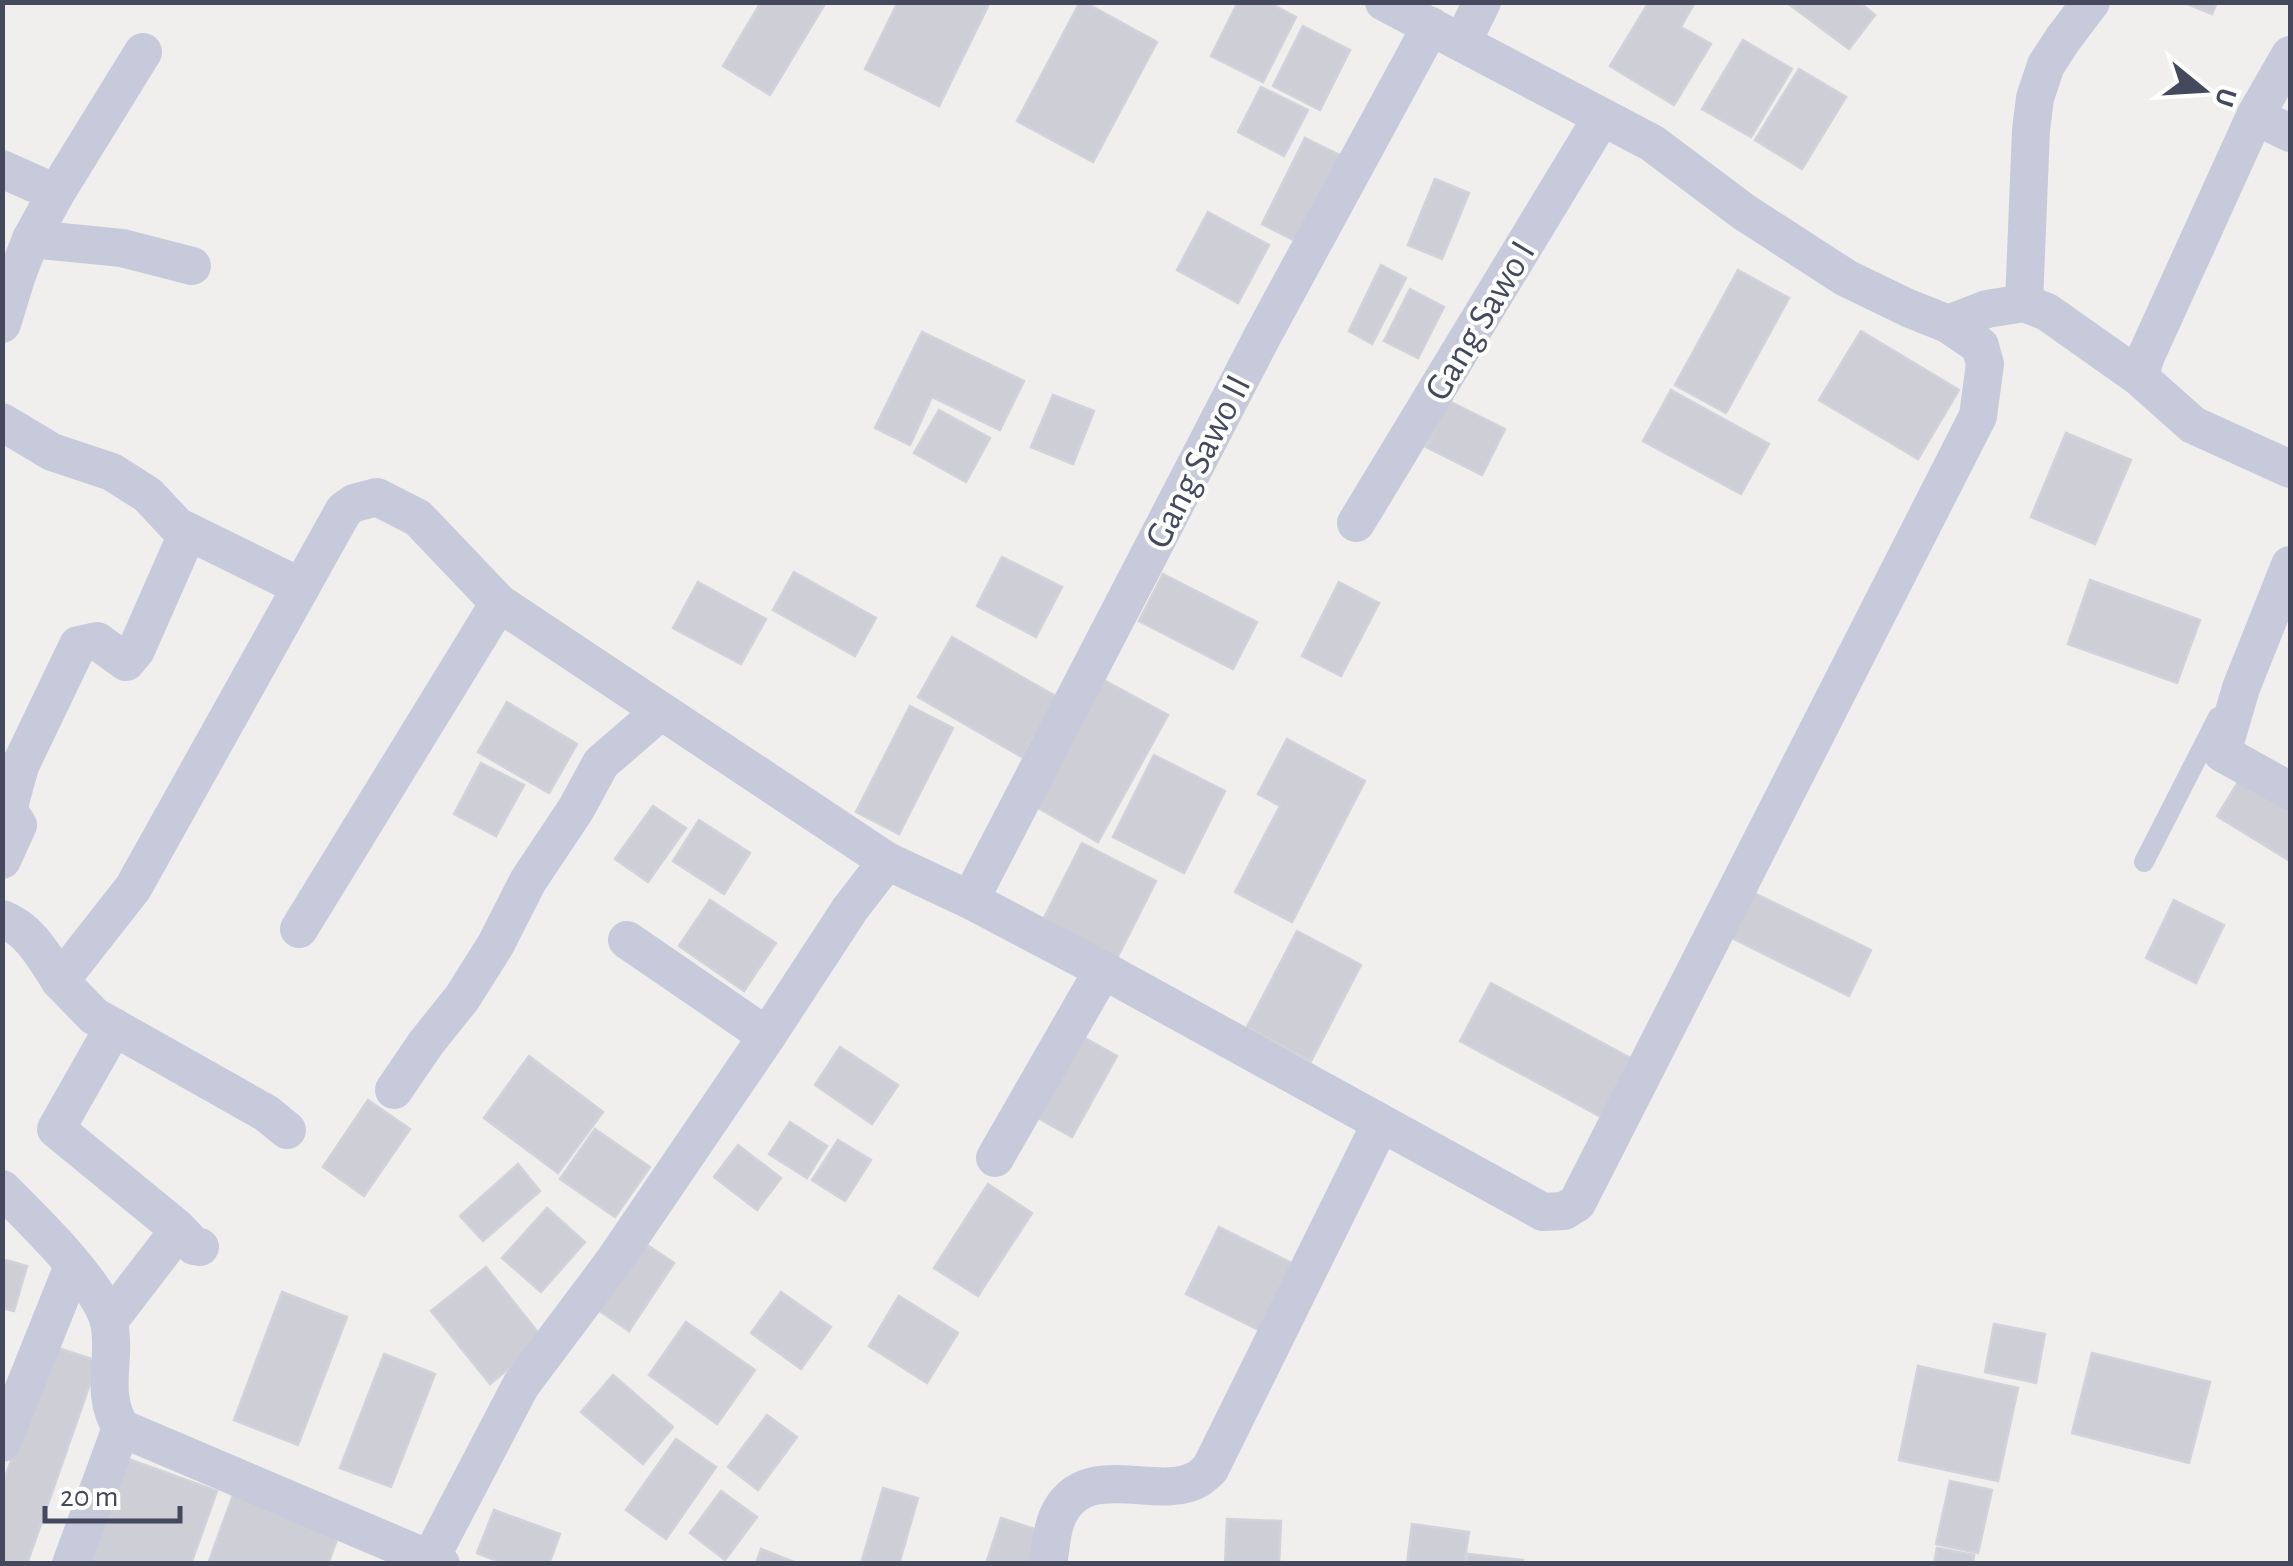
<svg xmlns="http://www.w3.org/2000/svg" width="2293" height="1566" viewBox="0 0 2293 1566" font-family="'Alegreya Sans',sans-serif">
	<style>
		.building { fill: #ceced7; stroke: #d2d2db; stroke-width: 2.5 }
		.lines { fill: none; stroke-linecap: round; stroke-linejoin: round }
		.lane { stroke: #c7cada; stroke-width: 20 }
		.street { stroke: #c7cada; stroke-width: 38 }
		.labels { text-anchor: middle; stroke-width: 8; stroke-linejoin: round; paint-order: stroke }
		.street-label { font-size: 38px; fill: #45495e; stroke: #fff }
	</style>
	<rect width="100%" height="100%" fill="#f1efee"/>
	<g class="building">
		<path d="M761 2H826L770 95 723 66Z"/>
		<path d="M898 2H990L939 106 865 69Z"/>
		<path d="M1080 2H1084L1157 42 1093 162 1017 121Z"/>
		<path d="M1238 2H1268L1296 17 1263 82 1211 56Z"/>
		<path d="M1649 2H1695L1681 27 1711 44 1674 105 1610 66Z"/>
		<path d="M1786 2H1859L1875 15 1849 49Z"/>
		<path d="M2183 2H2217L2212 14Z"/>
		<path d="M1303 26 1350 50 1320 110 1273 86Z"/>
		<path d="M1743 40 1792 69 1751 137 1702 109Z"/>
		<path d="M1799 69 1846 97 1802 169 1755 140Z"/>
		<path d="M1261 87 1308 110 1284 156 1238 132Z"/>
		<path d="M1305 138 1348 159 1305 246 1262 224Z"/>
		<path d="M1435 179 1469 193 1442 259 1408 245Z"/>
		<path d="M1208 212 1269 245 1238 303 1177 270Z"/>
		<path d="M1381 265 1406 278 1372 344 1349 331Z"/>
		<path d="M1738 270 1789 298 1726 413 1675 385Z"/>
		<path d="M1410 289 1444 307 1418 358 1384 341Z"/>
		<path d="M1861 331 1959 390 1918 459 1819 400Z"/>
		<path d="M922 332 1024 381 1000 430 932 397 910 445 875 428Z"/>
		<path d="M1671 390 1769 444 1741 494 1643 441Z"/>
		<path d="M1053 395 1094 411 1073 464 1031 447Z"/>
		<path d="M1449 401 1505 429 1482 475 1426 447Z"/>
		<path d="M939 410 990 438 966 482 914 453Z"/>
		<path d="M2066 433 2131 460 2095 544 2031 517Z"/>
		<path d="M1002 557 1062 587 1036 637 977 606Z"/>
		<path d="M794 572 876 618 855 656 773 610Z"/>
		<path d="M1163 574 1257 622 1233 669 1139 621Z"/>
		<path d="M2090 580 2200 620 2177 683 2068 644Z"/>
		<path d="M698 582 766 619 741 664 673 628Z"/>
		<path d="M1339 582 1379 603 1341 676 1302 656Z"/>
		<path d="M952 637 1057 697 1022 757 918 697Z"/>
		<path d="M1102 679 1168 715 1098 842 1033 805Z"/>
		<path d="M507 702 577 744 549 793 478 752Z"/>
		<path d="M910 706 953 728 899 834 856 812Z"/>
		<path d="M1287 739 1365 781 1292 922 1235 892 1280 806 1258 794Z"/>
		<path d="M1154 755 1225 791 1184 873 1113 837Z"/>
		<path d="M481 763 524 785 496 836 454 814Z"/>
		<path d="M2245 771 2290 799V861L2217 816Z"/>
		<path d="M653 806 686 828 648 882 615 859Z"/>
		<path d="M699 820 750 853 724 894 673 861Z"/>
		<path d="M1082 843 1156 881 1115 962 1041 924Z"/>
		<path d="M1746 889 1871 950 1849 996 1724 934Z"/>
		<path d="M710 900 776 943 744 991 679 946Z"/>
		<path d="M2174 900 2224 925 2196 983 2146 958Z"/>
		<path d="M1297 931 1361 965 1311 1061 1247 1027Z"/>
		<path d="M1491 983 1636 1061 1605 1119 1460 1041Z"/>
		<path d="M1076 1033 1117 1056 1072 1137 1031 1114Z"/>
		<path d="M840 1047 898 1085 872 1124 815 1085Z"/>
		<path d="M529 1056 603 1112 558 1173 484 1118Z"/>
		<path d="M368 1100 410 1129 364 1196 323 1167Z"/>
		<path d="M790 1122 827 1146 807 1178 769 1154Z"/>
		<path d="M595 1129 650 1167 615 1217 560 1179Z"/>
		<path d="M838 1140 871 1160 845 1201 812 1180Z"/>
		<path d="M738 1145 781 1178 757 1210 714 1177Z"/>
		<path d="M518 1164 540 1191 483 1241 460 1216Z"/>
		<path d="M988 1184 1032 1213 978 1296 934 1268Z"/>
		<path d="M547 1208 585 1242 541 1292 502 1258Z"/>
		<path d="M1219 1227 1302 1268 1269 1335 1186 1294Z"/>
		<path d="M640 1240 674 1263 629 1331 595 1308Z"/>
		<path d="M2 1259 27 1266 14 1311 2 1308Z"/>
		<path d="M486 1267 544 1340 490 1384 431 1311Z"/>
		<path d="M282 1292 347 1317 298 1445 234 1420Z"/>
		<path d="M781 1292 831 1327 801 1369 751 1333Z"/>
		<path d="M899 1296 958 1333 927 1383 869 1346Z"/>
		<path d="M686 1322 755 1370 717 1424 649 1375Z"/>
		<path d="M1994 1324 2045 1334 2036 1383 1985 1372Z"/>
		<path d="M52 1346 98 1361 27 1564H2V1486Z"/>
		<path d="M2092 1353 2210 1382 2189 1463 2072 1433Z"/>
		<path d="M384 1354 435 1374 391 1487 340 1468Z"/>
		<path d="M1918 1366 2018 1388 1998 1481 1899 1460Z"/>
		<path d="M613 1375 673 1427 643 1464 581 1412Z"/>
		<path d="M767 1415 797 1437 758 1490 728 1467Z"/>
		<path d="M676 1439 716 1467 666 1539 626 1510Z"/>
		<path d="M120 1456 217 1491 191 1564H81Z"/>
		<path d="M1950 1481 1992 1490 1978 1553 1936 1544Z"/>
		<path d="M883 1488 918 1498 899 1564H861Z"/>
		<path d="M721 1491 757 1517 725 1560 690 1533Z"/>
		<path d="M233 1495 339 1534 328 1564H208Z"/>
		<path d="M494 1510 560 1534 549 1564H504L477 1553Z"/>
		<path d="M1001 1518 1041 1531 1030 1564H986Z"/>
		<path d="M1227 1519 1281 1521 1279 1564H1225Z"/>
		<path d="M1412 1524 1469 1532 1464 1564H1407Z"/>
		<path d="M1937 1548 1974 1555 1973 1564H1934Z"/>
		<path d="M761 1549 799 1564H756Z"/>
		<path d="M1468 1554 1523 1560 1522 1564H1467Z"/>
	</g>
	<g class="lines">
		<path class="lane" d="M2144 862 2218 717"/>
		<g class="street">
			<path d="M1384 2 1652 143 1744 212 1846 278 1908 308 1948 324 1987 309 2024 303 2047 312 2139 377 2193 425 2290 469"/>
			<path d="M1462 43 1482 2"/>
			<path d="M143 52 56 193 31 239 122 248 192 266"/>
			<path d="M2255 116 2290 133"/>
			<path d="M2 169 56 193"/>
			<path d="M2024 303 2031 130 2035 98 2046 65 2063 39 2091 2"/>
			<path d="M2 324 17 275 31 239"/>
			<path d="M2139 377 2146 356 2255 116 2290 55"/>
			<path d="M2 422 52 452 112 472 148 495 177 526 301 587"/>
			<path d="M1356 523 1602 117"/>
			<path d="M2290 565 2241 688 2222 753 2290 791"/>
			<path d="M2 860 18 825 8 810 20 766 78 645 97 641 126 662 136 650 188 532"/>
			<path d="M970 900 1262 337 1431 26"/>
			<path d="M2 919C30 929 45 958 60 981"/>
			<path d="M299 929 499 603"/>
			<path d="M627 940 767 1036"/>
			<path d="M114 1027 56 1129 177 1228 194 1246 200 1247"/>
			<path d="M394 1090 426 1043 462 998 496 944 528 881 576 809 601 763 660 712"/>
			<path d="M287 1130 266 1113 94 1016 60 981 133 888 344 510 354 503 377 497 418 518 499 603 887 861 970 900 1103 970 1543 1212 1564 1211 1577 1203 1978 416 1985 364 1980 346 1948 324"/>
			<path d="M995 1158 1103 970"/>
			<path d="M2 1189C31 1218 100 1284 109 1322 117 1360 99 1392 121 1428L441 1564"/>
			<path d="M109 1321 172 1239"/>
			<path d="M2 1443 73 1266"/>
			<path d="M430 1559 521 1385 614 1261 767 1036 850 909 887 861"/>
			<path d="M71 1564 121 1428"/>
			<path d="M1048 1564C1051 1549 1051 1532 1057 1518 1083 1456 1157 1503 1198 1479 1200 1478 1209 1470 1210 1469L1381 1123"/>
		</g>
	</g>
	<g class="labels">
		<g class="street-label">
			<text transform="translate(1479 320) rotate(-59)" y="13">Gang Sawo I</text>
			<text transform="translate(1197 461) rotate(-63)" y="13">Gang Sawo II</text>
		</g>
	</g>
	<rect width="2293" height="1566" fill="none" stroke="#45495e" stroke-width="10"/>
	<g transform="translate(2203 90) rotate(108)" stroke="#ffffff" stroke-width="8" paint-order="stroke">
	<path d="M0-8L18 38L0 25L-18 38Z" fill="#45495e"/>
	<text y="-15" font-size="28" font-weight="bold" text-anchor="middle" fill="#45495e">U</text>
	</g>
	<path d="M45 1506v15h135v-15" fill="none" stroke="#45495e" stroke-width="5"/>
	<text x="60" y="1506" font-size="30" fill="#45495e" stroke="#ffffff" stroke-width="8" paint-order="stroke">20 m</text>
</svg>
